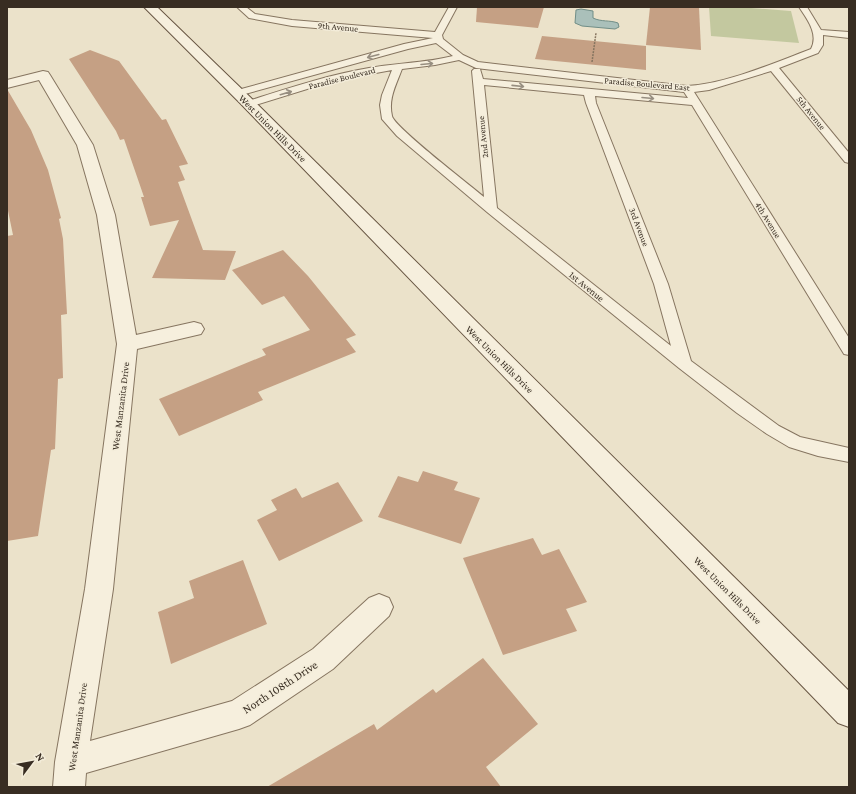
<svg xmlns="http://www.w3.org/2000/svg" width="856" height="794" viewBox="0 0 856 794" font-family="'Crimson Pro',serif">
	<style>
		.green { fill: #c3c89f }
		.water { fill: #aac0ba; stroke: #718e87 }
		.building { fill: #c5a084 }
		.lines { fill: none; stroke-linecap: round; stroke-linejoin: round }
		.lane-casing { stroke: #867560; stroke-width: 2 }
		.street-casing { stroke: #867560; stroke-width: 2 }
		.secondary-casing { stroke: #685643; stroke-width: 2 }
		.path { stroke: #867560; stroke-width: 1.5; stroke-dasharray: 2 1; stroke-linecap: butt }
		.lane { fill: #f6efdd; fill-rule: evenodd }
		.street { fill: #f6efdd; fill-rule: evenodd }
		.secondary { fill: #f6efdd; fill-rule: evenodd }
		.oneway { stroke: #978e80 }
		.labels { text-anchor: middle; stroke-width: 3; stroke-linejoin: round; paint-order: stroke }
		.far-street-label { font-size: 9px; fill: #382d22; stroke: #f3ecd9 }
		.street-label { font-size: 10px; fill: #382d22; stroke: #f3ecd9 }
		.near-street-label { font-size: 12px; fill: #382d22; stroke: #f3ecd9 }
	</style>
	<rect width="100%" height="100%" fill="#ebe2ca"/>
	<path class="green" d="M709 7H738L791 11 799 43 711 36Z"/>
	<path class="water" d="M581 9 593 11V18C601 22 610 20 618 23L619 27 615 29 582 26 575 23 576 10Z"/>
	<g class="building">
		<path d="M477 7H544L538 28 476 22Z"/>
		<path d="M650 7H699L701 50 646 45Z"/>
		<path d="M542 36 646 46V70L535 59Z"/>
		<path d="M90 50 119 61 162 120 166 119 188 164 179 166 185 180 178 182 203 250 236 251 225 280 152 278 179 220 150 226 141 197H144L124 139 120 140 116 131 69 59Z"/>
		<path d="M7 89 31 130 48 170 61 218 59 219 63 239 67 314 61 315 63 378 58 379 55 449 51 450 38 536 7 541V236L13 235 7 206Z"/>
		<path d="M283 250 308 276 356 335 346 339 356 352 258 392 263 400 179 436 159 399 266 355 262 349 310 330 284 296 262 305 232 270Z"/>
		<path d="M423 471 458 482 454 490 480 498 461 544 378 517 398 476 418 482Z"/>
		<path d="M338 482 363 521 279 561 257 520 277 510 271 500 296 488 302 498Z"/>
		<path d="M533 538 542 555 559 549 587 602 566 609 577 631 503 655 463 558Z"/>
		<path d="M243 560 267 624 171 664 158 612 194 598 189 581Z"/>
		<path d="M483 658 538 724 486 767 501 787H267L374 724 377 730 433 689 436 693Z"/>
	</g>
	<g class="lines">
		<defs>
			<path id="lane" d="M237 7H246L255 14 292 20 435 32 449 7H457L442 35 443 39 463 55 478 62 687 86C726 84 774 63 811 49 819 34 807 19 799 7H807L821 30 849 32V38L823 35V45L818 53 779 68 849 153V163L845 162 771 71 709 90 694 92 849 338V355L844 354 692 105 595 96 596 103 668 284 691 361 779 426 800 437 849 448V462L818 456 789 447 767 434 737 413 679 368 487 212 397 136 382 119 380 105 382 95 392 70 333 81 249 107 244 104 245 102C286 89 327 75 369 68 397 63 425 63 453 56L436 43 408 49 238 96 233 93 234 91 404 44 433 38 292 26 249 18ZM459 60 476 68 684 92 688 98 483 79 480 69H474L472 71 484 197C470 185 394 127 392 116 388 99 396 85 402 69L435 65ZM484 85 584 95 586 103 654 284 671 346 497 208Z"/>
			<path id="street" d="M43 71 48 72 50 75 93 145 115 215 136 335 194 322 201 324 204 329 201 334 137 349 113 589 90 741 232 701 313 649 369 598 379 594 389 598 393 607 389 616 333 669 250 725 239 729 86 773 85 787H53L55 762 85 589 117 344 97 215 77 145 39 80 7 88V80Z"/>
			<path id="secondary" d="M144 7H157L250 97 849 691V727L838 723 240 103Z"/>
		</defs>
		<use href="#lane" class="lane-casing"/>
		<use href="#street" class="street-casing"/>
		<use href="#secondary" class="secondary-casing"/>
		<path class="path" d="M592 62 596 33"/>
		<use href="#lane" class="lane"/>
		<use href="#street" class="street"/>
		<use href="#secondary" class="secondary"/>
	</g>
	<defs><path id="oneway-shaft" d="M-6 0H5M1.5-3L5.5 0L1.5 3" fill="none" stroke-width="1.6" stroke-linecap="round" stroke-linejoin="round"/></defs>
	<g class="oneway">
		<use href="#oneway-shaft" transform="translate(373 56) rotate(165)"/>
		<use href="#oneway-shaft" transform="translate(427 64) rotate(-5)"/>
		<use href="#oneway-shaft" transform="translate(518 86) rotate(6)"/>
		<use href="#oneway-shaft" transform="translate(286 93) rotate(-16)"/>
		<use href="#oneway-shaft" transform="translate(648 98) rotate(5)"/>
	</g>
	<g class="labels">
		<g class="far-street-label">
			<text transform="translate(338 27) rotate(5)" y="3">9th Avenue</text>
			<text transform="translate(342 78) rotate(-14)" y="3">Paradise Boulevard</text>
			<text transform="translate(647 84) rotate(5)" y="3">Paradise Boulevard East</text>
			<text transform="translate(811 113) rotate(51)" y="3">5th Avenue</text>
			<text transform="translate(483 137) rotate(-96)" y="3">2nd Avenue</text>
			<text transform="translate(768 220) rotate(58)" y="3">4th Avenue</text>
			<text transform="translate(639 227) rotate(69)" y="3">3rd Avenue</text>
		</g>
		<g class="street-label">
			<text transform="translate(273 128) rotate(45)" y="4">West Union Hills Drive</text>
			<text transform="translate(587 286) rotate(39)" y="4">1st Avenue</text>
			<text transform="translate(500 359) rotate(45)" y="4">West Union Hills Drive</text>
			<text transform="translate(120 406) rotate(-83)" y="4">West Manzanita Drive</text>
			<text transform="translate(728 590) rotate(45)" y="4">West Union Hills Drive</text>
			<text transform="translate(77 727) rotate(-82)" y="4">West Manzanita Drive</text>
		</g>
		<g class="near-street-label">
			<text transform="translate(280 687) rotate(-33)" y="4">North 108th Drive</text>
		</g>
	</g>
	<rect width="856" height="794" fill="none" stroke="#382d22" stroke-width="16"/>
	<g transform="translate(32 762) rotate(58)" stroke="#f3ecd9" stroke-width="3" paint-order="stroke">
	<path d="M0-3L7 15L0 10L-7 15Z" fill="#382d22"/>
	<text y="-6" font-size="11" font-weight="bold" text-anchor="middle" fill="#382d22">N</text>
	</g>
</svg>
